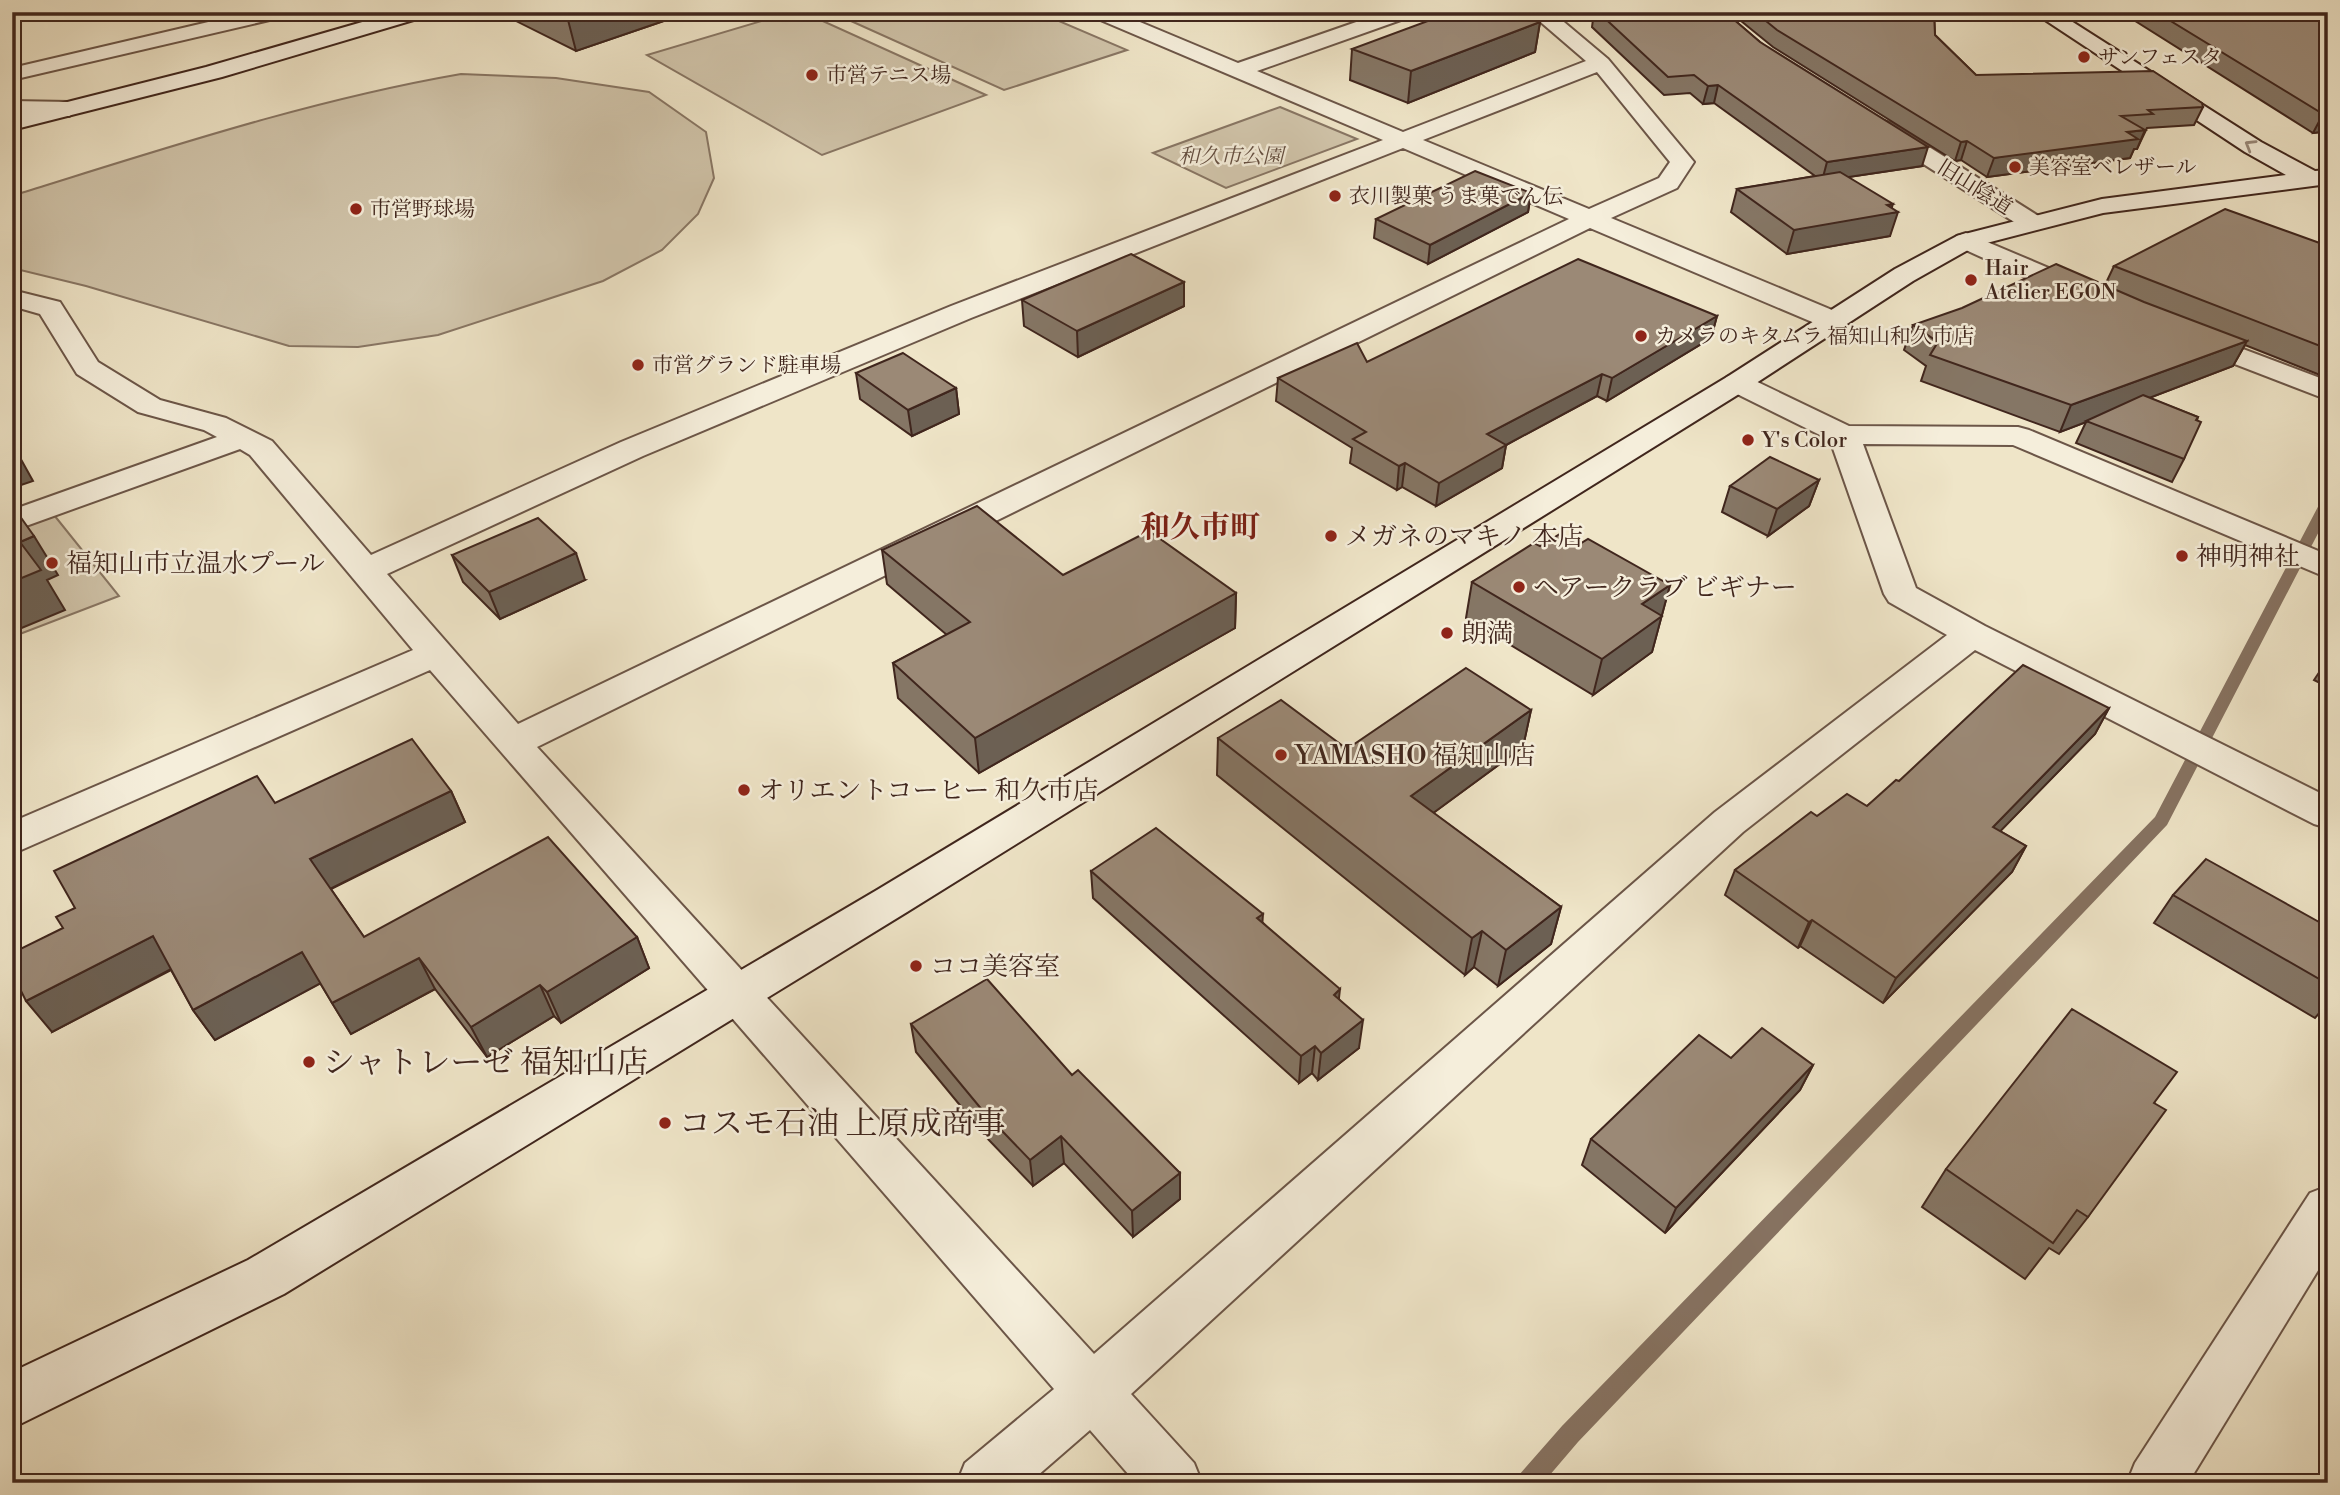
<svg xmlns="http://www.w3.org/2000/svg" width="2340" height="1495" viewBox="0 0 2340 1495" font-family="'Libre Bodoni','Noto Serif JP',serif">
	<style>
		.green { fill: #d1c5ab; stroke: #887664; stroke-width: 2 }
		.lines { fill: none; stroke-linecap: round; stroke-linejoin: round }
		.stream { fill: #867261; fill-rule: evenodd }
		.street-casing { stroke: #6c5648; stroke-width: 4 }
		.secondary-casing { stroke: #40261d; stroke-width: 4 }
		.street { fill: #f5eedb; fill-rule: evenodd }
		.secondary { fill: #f5eedb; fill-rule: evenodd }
		.wall { fill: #857665; stroke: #40261d; stroke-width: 2 }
		.shaded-wall { fill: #6c6053; stroke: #40261d; stroke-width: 2 }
		.building { fill: #9b8976; stroke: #40261d; stroke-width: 2 }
		.oneway { stroke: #9a8a7c }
		.poi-dot { fill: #8f2418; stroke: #f5eedb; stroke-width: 2.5 }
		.labels { text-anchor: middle; stroke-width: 5; stroke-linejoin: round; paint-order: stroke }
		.far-poi-label { font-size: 21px; fill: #40261d; stroke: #f5eedb; text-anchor: start }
		.far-park-label { font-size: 21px; font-style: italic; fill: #644e40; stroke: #f5eedb }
		.far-street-label { font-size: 21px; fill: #40261d; stroke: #f5eedb }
		.poi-label { font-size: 26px; fill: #40261d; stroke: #f5eedb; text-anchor: start }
		.quarter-label { font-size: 30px; font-weight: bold; fill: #7a1f14; stroke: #f5eedb }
		.near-poi-label { font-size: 32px; fill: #40261d; stroke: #f5eedb; text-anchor: start }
	</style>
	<rect width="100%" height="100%" fill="#efe5c8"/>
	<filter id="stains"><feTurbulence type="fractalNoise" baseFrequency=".00286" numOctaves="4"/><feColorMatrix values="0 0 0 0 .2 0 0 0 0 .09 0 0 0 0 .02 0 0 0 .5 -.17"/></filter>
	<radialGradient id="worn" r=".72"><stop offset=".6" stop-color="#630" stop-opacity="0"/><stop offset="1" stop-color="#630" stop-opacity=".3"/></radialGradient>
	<g class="green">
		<path d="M792 12H803L986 95 822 155 647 55Z"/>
		<path d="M831 12H1038L1127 50 1004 90Z"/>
		<path d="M461 74 556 78 649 92 706 132 714 178 698 214 662 250 603 281 438 335 358 347 289 346 86 286 12 268V203L21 193C166 148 311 100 461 74Z"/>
		<path d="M1280 107 1357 139 1226 188 1153 153Z"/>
		<path d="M54 515 119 596 12 637V529Z"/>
	</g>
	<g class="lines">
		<path class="stream" d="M2328 497V514L2167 825 1578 1442 1543 1483H1515L1519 1475 1562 1426 2155 817 2321 501Z"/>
		<defs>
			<g id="street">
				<path d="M251 12H288L278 18 12 80V68Z"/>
				<path d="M1088 12H1116L1238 63 1385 12H1415L1412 16 1257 71 1403 132 1586 61 1529 12H1552L1608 59 1694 162 1677 188 1611 218 1844 315 1848 321 1844 327H1824L1590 228 537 747 1094 1354 1715 812 1947 635 1889 602 1884 594 1830 440 1727 389 1722 383 1727 377 1737 374 1747 377 1849 426 2018 427 2029 430 2328 555V578L2013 445 1863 444 1916 588 1985 626 2328 797V828L2314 824 1975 650 1743 832 1131 1394 1194 1463 1202 1483H1136L1090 1430 1029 1483H957L965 1463 1054 1389 430 670 12 854V822L413 650 250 455 240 449 12 531V510L217 437 204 430 138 412 77 374 40 314 12 306V290L60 302 98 362 160 400 226 418 272 441 371 555 621 442 951 306 1383 140 1091 16ZM1597 72 1670 162 1659 178 1589 209 1423 140ZM1403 148 1569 219 518 724 387 574 643 456 971 318Z"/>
				<path d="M12 101 69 102 80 109 69 116 12 115Z"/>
				<path d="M1883 121 1891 123 2040 217 2044 222 2040 227H2022L1875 133 1872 128 1875 123Z"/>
				<path d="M1966 233 2096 288 2100 294 2096 300H2076L1957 246 1953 241 1957 236Z"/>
				<path d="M2190 329 2328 381V400L2180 343 2176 337 2180 331Z"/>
				<path d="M2328 1186V1254L2188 1483H2127L2135 1463 2310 1193Z"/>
			</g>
			<g id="secondary">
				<path d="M397 12H430L427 16 222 77 12 130V116L206 67Z"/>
				<path d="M2033 12H2057L2261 142 2315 171 2328 170V184L2103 213 1975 246 1913 281 1747 389 907 912 284 1294 12 1428V1372L248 1260 877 890 1727 377 1895 269 1957 236 2102 199 2286 175 2245 152Z"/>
			</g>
		</defs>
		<use href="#street" class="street-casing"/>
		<use href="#secondary" class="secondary-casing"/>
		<use href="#street" class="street"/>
		<use href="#secondary" class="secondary"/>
	</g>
	<g class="wall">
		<path d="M498 12H690L576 51Z"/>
		<path d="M1594 12H1725L1760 42 1922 166 1848 177 1892 208 1890 236 1787 254 1731 212 1737 189 1815 176 1714 103 1703 104 1690 93 1664 95 1592 27Z"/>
		<path d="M1730 12H1934L1935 35 1976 75 2203 107 2194 125 2147 128 2137 149H2134L2130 158 1987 177 1961 160 1955 161 1773 47Z"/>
		<path d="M2121 12H2328V131L2313 133Z"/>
		<path d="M1540 22 1535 52 1408 103 1350 80 1352 49Z"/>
		<path d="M1531 193 1528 212 1428 264 1374 238 1376 219Z"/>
		<path d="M2328 246V365L2320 375 2245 345 2233 366 2149 398 2198 417 2184 459 2172 482 2076 443 2086 422 2060 432 1921 381 1926 366 1904 350 1913 325 2105 285 2114 266Z"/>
		<path d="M1184 282V306L1078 357 1024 326 1022 300Z"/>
		<path d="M1717 316 1711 338 1607 401 1597 396 1506 445 1502 468 1436 506 1402 487 1397 490 1350 463 1352 448 1276 401 1278 378 1367 362Z"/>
		<path d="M856 373 956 388 959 414 912 436 860 399Z"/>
		<path d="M1819 480 1809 506 1768 536 1722 512 1730 486Z"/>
		<path d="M1578 545 1670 585 1652 652 1593 695 1466 618 1472 582 1540 546Z"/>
		<path d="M882 550 1063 575 1236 593 1235 628 979 773 898 698 893 663 947 635 887 584Z"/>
		<path d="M452 555 585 580 500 619 463 582Z"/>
		<path d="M2328 659V687L2314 680Z"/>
		<path d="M2109 708 2095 734 2000 831 2026 846 2012 872 1883 1003 1800 946 1798 948 1725 895 1735 870 1817 816 1867 806 1899 781Z"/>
		<path d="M1531 710 1523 747 1433 813 1561 907 1551 944 1498 986 1474 967 1465 975 1217 775 1218 738 1347 749Z"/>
		<path d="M451 791 465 822 331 889 364 937H637L649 968 561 1023 554 1016 487 1057 435 989 351 1034 320 983 215 1040 193 1010 171 970 52 1032 63 928 75 908 275 803Z"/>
		<path d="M1091 871 1263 923 1339 999 1359 1048 1318 1080 1312 1073 1299 1083 1093 898Z"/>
		<path d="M2173 895 2328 927V1003L2315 1018 2154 923Z"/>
		<path d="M911 1024 1072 1075 1180 1173V1199L1133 1237 1064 1163 1033 1186 987 1138 916 1052Z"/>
		<path d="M1813 1065 1800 1090 1665 1233 1582 1165 1591 1139Z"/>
		<path d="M2154 1103 2088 1217 2059 1254 2049 1248 2025 1279 1922 1207 1946 1169Z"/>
	</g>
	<g class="shaded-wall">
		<path d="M593 12H690L576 51 568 20Z"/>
		<path d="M1540 22 1535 52 1408 103 1411 71Z"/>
		<path d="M1718 85 1714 103 1703 104 1708 86Z"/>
		<path d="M2323 114H2328V131L2313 133Z"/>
		<path d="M2145 130 2137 149H2134L2130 158 1987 177 1994 158 2127 132Z"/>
		<path d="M1967 141 1961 160 1955 161 1961 142Z"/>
		<path d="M1928 147 1922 166 1822 181 1827 162Z"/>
		<path d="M1531 193 1528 212 1428 264 1430 245Z"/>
		<path d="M1893 204 1890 213 1898 212 1890 236 1787 254 1794 230Z"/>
		<path d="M1184 282V306L1078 357 1077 331Z"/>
		<path d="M1717 316 1711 338 1607 401 1612 378Z"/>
		<path d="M2247 341 2233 366 2060 432 2071 405Z"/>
		<path d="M2328 361V365L2320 375Z"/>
		<path d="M1602 374 1597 396 1506 445 1502 468 1436 506 1439 483 1487 434Z"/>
		<path d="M956 388 959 414 912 436 908 410Z"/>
		<path d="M18 454 33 481 12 488V456Z"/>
		<path d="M1405 463 1402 487 1397 490 1399 466Z"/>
		<path d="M1819 480 1809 506 1768 536 1777 509Z"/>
		<path d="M34 536 58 575 47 580 65 610 12 632V582L20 542Z"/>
		<path d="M576 553 585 580 500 619 489 592Z"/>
		<path d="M1670 585 1652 652 1593 695 1602 659 1642 604Z"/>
		<path d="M1236 593 1235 628 979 773 975 738Z"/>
		<path d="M2109 708 2095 734 1980 852 1993 827Z"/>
		<path d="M1531 710 1523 747 1406 833 1411 796Z"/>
		<path d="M451 791 465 822 328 890 310 859Z"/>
		<path d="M2026 846 2012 872 1883 1003 1896 978Z"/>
		<path d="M1561 907 1551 944 1498 986 1506 950Z"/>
		<path d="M1263 914 1261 942 1257 918Z"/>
		<path d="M1812 920 1800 946 1798 948 1809 922Z"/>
		<path d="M1482 931 1474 967 1465 975 1472 938Z"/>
		<path d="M153 936 175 967 52 1032 26 1001Z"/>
		<path d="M637 937 649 968 561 1023 547 992Z"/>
		<path d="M302 952 321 983 215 1040 193 1010Z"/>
		<path d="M419 958 435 989 351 1034 332 1003Z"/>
		<path d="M540 985 554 1016 487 1057 471 1027Z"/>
		<path d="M1340 989 1337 1016 1334 995Z"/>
		<path d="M1363 1020 1359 1048 1318 1080 1321 1053Z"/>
		<path d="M1315 1046 1312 1073 1299 1083 1301 1056Z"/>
		<path d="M1813 1065 1800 1090 1665 1233 1676 1208Z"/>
		<path d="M1061 1136 1064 1163 1033 1186 1030 1160Z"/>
		<path d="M1180 1173V1199L1133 1237 1132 1211Z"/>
	</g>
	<g class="building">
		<path d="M551 12H593L568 20Z"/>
		<path d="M1452 12H1536L1540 22 1411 71 1352 49Z"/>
		<path d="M1598 12H1725L1760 42 1928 147 1827 162 1718 85 1708 86 1694 75 1668 77Z"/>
		<path d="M1755 12H1934L1935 35 1976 75 2153 71 2202 103 2203 107 2148 110 2153 114 2121 116 2145 130 2127 132 2138 139 1994 158 1967 141 1961 142 1777 30Z"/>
		<path d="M2156 12H2328V114H2323Z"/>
		<path d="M1475 171 1531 193 1430 245 1376 219Z"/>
		<path d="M1840 172 1893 204 1887 205 1898 212 1794 230 1737 189Z"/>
		<path d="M2225 209 2328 246V349L2114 266Z"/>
		<path d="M1131 254 1184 282 1077 331 1022 300Z"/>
		<path d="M1578 259 1717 316 1612 378 1602 374 1487 434 1506 445 1439 483 1405 463 1399 466 1353 439 1366 432 1278 378 1357 343 1367 362Z"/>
		<path d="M2056 264 2144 302 2247 341 2071 405 1930 355 1938 342 1913 325 1962 308Z"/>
		<path d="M903 353 956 388 908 410 856 373Z"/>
		<path d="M2143 395 2198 417 2196 420 2201 422 2184 459 2086 421Z"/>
		<path d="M12 447 18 454 12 456Z"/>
		<path d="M1770 457 1819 480 1777 509 1730 486Z"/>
		<path d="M12 505 34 536 20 542 41 570 12 582Z"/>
		<path d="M977 506 1063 575 1149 531 1236 593 975 738 893 663 970 622 882 550Z"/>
		<path d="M538 518 576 553 489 592 452 555Z"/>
		<path d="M1560 534 1578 545 1588 539 1670 585 1642 604 1662 616 1602 659 1472 582 1534 543 1540 546Z"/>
		<path d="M2023 665 2109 708 1993 827 2026 846 1896 978 1812 920 1809 922 1735 870 1811 812 1817 816 1847 794 1867 806 1896 780 1899 781Z"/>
		<path d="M1466 668 1531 710 1411 796 1561 907 1506 950 1482 931 1472 938 1218 738 1281 700 1347 749Z"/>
		<path d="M412 739 451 791 310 859 364 937 548 837 637 937 547 992 540 985 471 1027 419 958 332 1003 302 952 193 1010 153 936 26 1001 12 973V953L63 928 56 917 75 908 54 871 257 776 275 803Z"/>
		<path d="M1156 828 1263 914 1257 918 1340 989 1334 995 1363 1020 1321 1053 1315 1046 1301 1056 1091 871Z"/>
		<path d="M2206 859 2328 927V984L2173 895Z"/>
		<path d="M987 979 1072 1075 1078 1070 1180 1173 1132 1211 1061 1136 1030 1160 983 1111 911 1024Z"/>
		<path d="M2072 1009 2177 1072 2154 1103 2166 1110 2088 1217 2077 1210 2053 1243 1946 1169Z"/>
		<path d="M1762 1028 1813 1065 1676 1208 1591 1139 1699 1035 1731 1058Z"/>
	</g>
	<defs><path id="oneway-chevron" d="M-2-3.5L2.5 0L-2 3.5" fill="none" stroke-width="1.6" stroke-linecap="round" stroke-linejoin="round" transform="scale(1.75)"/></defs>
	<use class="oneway" href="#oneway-chevron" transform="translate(2250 145) rotate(-149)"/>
	<g class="poi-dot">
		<circle cx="2084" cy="57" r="7"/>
		<circle cx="812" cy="75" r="7"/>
		<circle cx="2015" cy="167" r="7"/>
		<circle cx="1335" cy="196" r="7"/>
		<circle cx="356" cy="209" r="7"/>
		<circle cx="1971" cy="280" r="7"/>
		<circle cx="1641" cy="336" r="7"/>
		<circle cx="638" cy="365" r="7"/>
		<circle cx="1748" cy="440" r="7"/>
		<circle cx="1331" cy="536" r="7"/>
		<circle cx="2182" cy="556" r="7"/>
		<circle cx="52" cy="563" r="7"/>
		<circle cx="1519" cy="587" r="7"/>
		<circle cx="1447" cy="633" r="7"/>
		<circle cx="1281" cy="755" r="7"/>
		<circle cx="744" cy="790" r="7"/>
		<circle cx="916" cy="966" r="7"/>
		<circle cx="309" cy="1062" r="7"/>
		<circle cx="665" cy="1123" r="7"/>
	</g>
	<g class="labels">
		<g class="far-poi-label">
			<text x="2098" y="64">サンフェスタ</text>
			<text x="826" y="82">市営テニス場</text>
			<text x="2029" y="174">美容室ベレザール</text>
			<text x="1349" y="203">衣川製菓 うま菓でん伝</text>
			<text x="370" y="216">市営野球場</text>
			<text x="1985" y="275">Hair<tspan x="1985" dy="24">Atelier EGON</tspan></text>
			<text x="1655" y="343">カメラのキタムラ 福知山和久市店</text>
			<text x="652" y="372">市営グランド駐車場</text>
			<text x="1762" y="447">Y's Color</text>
		</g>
		<g class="far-park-label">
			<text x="1231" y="163">和久市公園</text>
		</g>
		<g class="far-street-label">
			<text transform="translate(1975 187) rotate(32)" y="7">旧山陰道</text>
		</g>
		<g class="poi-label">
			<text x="1345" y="545">メガネのマキノ 本店</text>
			<text x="2196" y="565">神明神社</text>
			<text x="66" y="572">福知山市立温水プール</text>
			<text x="1533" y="596">ヘアークラブ ビギナー</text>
			<text x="1461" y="642">朗満</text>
			<text x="1295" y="764">YAMASHO 福知山店</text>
			<text x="758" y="799">オリエントコーヒー 和久市店</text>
			<text x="930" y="975">ココ美容室</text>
		</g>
		<g class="quarter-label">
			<text x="1200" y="537">和久市町</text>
		</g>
		<g class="near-poi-label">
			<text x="323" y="1073">シャトレーゼ 福知山店</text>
			<text x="679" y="1134">コスモ石油 上原成商事</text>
		</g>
	</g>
	<rect width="2340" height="1495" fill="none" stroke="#efe5c8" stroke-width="42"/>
	<rect x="14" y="14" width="2312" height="1467" fill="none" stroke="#40261d" stroke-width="3.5"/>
	<rect x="21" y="21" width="2298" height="1453" fill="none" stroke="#40261d" stroke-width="2"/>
	<rect width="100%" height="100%" filter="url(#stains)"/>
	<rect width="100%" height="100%" fill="url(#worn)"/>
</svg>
